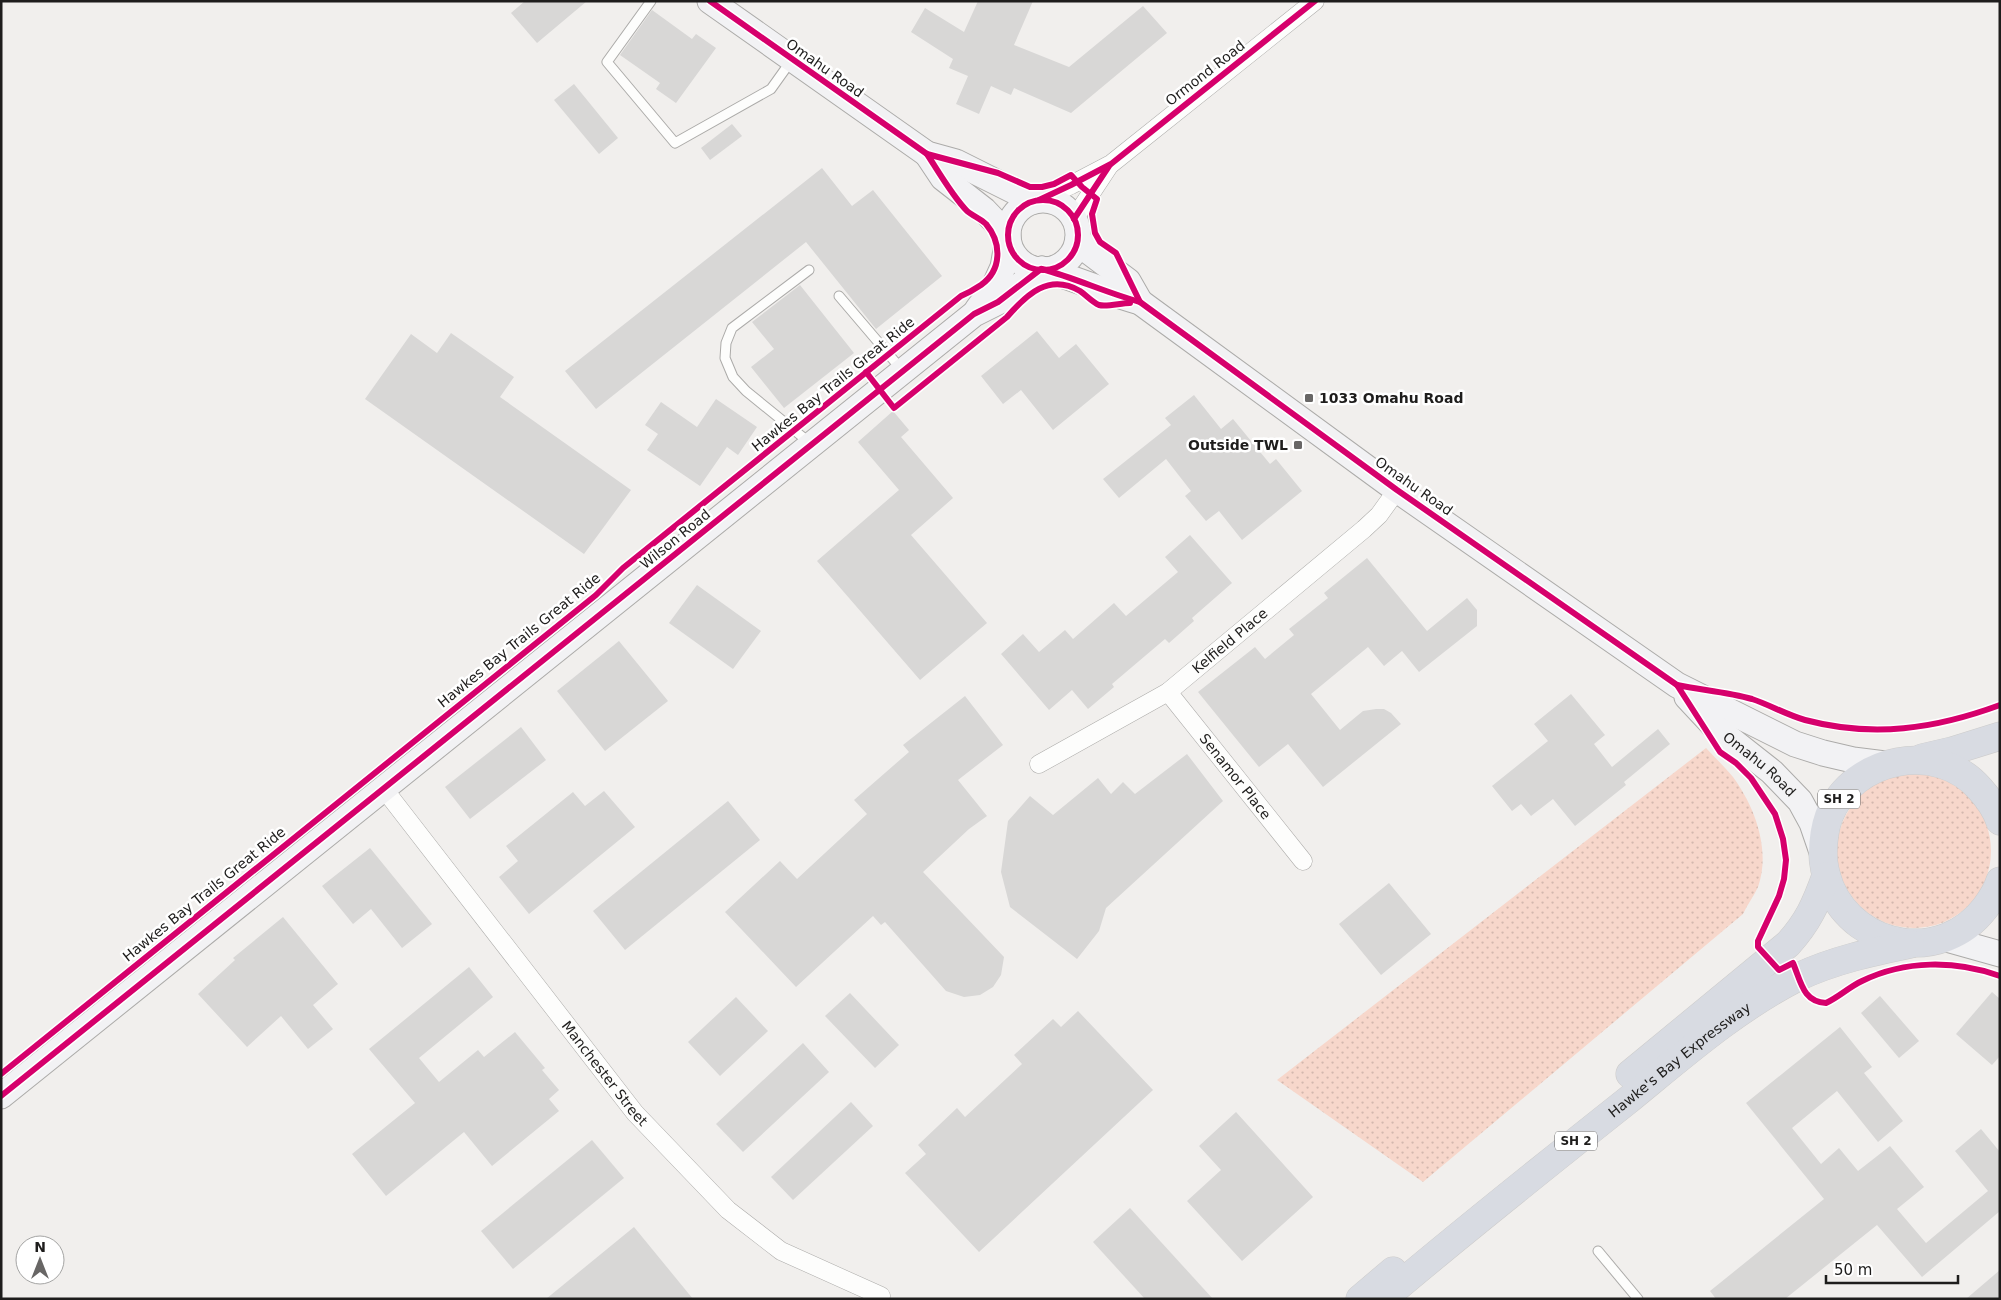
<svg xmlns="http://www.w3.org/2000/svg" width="2001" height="1300" viewBox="0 0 2001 1300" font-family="'DejaVu Sans',sans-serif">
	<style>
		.green { fill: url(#green-dots) }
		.building { fill: #d8d7d6 }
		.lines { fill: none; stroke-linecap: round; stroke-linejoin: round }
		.lane-casing { stroke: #acaba9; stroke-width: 11 }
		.street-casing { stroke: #acaba9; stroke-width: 19 }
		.secondary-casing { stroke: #acaba9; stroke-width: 27 }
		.highway-casing { stroke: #cdcccb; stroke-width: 29 }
		.lane { stroke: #fdfdfc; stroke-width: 9 }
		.street { stroke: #fdfdfc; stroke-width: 18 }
		.secondary { stroke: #f2f2f4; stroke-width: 25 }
		.highway { stroke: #d8dbe2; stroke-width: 28 }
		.cycleway-casing { stroke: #fff; stroke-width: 9 }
		.cycleway { stroke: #d6006c; stroke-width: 6 }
		.poi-dot { fill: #686665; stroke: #fff; stroke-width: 2 }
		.labels { text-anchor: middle; stroke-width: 5; stroke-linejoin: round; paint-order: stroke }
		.shield { fill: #fff; stroke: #626160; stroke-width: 1 }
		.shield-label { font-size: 12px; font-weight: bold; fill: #1e1d1c }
		.street-label { font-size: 14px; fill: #1e1d1c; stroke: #fff }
		.poi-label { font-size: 14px; font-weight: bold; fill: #1e1d1c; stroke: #fff; text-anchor: start }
	</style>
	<defs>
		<pattern id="green-dots" width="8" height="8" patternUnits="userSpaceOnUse" patternTransform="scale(1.25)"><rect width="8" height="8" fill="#f7d7cb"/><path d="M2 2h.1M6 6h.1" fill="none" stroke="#d3b8ae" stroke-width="1.8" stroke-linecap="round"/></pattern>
	</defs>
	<rect width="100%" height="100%" fill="#f1efed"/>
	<g class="green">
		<path d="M1706 748C1715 758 1725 767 1733 777 1755 807 1771 850 1758 887 1754 896 1747 905 1743 914L1423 1182 1277 1080Z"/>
		<circle cx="1914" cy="851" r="77"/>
	</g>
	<g class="building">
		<path d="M525 1H587L537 43 511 13Z"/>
		<path d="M978 1H1033L1014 45 1069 67 1143 6 1167 33 1071 113 1014 88 1011 95 991 86 979 114 956 104 968 76 949 68 953 59 911 32 925 8 964 32Z"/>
		<path d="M652 10 692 39 696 34 716 48 676 103 656 89 660 83 620 55Z"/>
		<path d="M574 84 618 138 599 154 554 100Z"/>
		<path d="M732 124 742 136 710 160 701 148Z"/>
		<path d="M822 168 852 206 873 190 942 276 876 329 806 242 596 409 565 371Z"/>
		<path d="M800 285 854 353 784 408 751 367 774 349 752 322Z"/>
		<path d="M1037 331 1059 358 1076 344 1109 384 1053 430 1021 390 1003 404 981 376Z"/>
		<path d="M451 333 514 377 500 397 631 490 584 554 365 399 411 334 437 353Z"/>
		<path d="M1194 395 1221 429 1233 419 1270 464 1276 459 1302 491 1242 540 1219 511 1206 521 1185 496 1191 491 1166 459 1119 498 1103 479 1171 425 1165 418Z"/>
		<path d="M716 399 757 427 738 455 727 447 700 486 647 450 658 434 645 425 661 402 697 427Z"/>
		<path d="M893 411 909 430 901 437 953 498 911 535 987 623 920 680 817 561 899 490 858 442Z"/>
		<path d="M1190 535 1232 583 1192 618 1194 621 1169 643 1165 639 1112 684 1114 687 1088 709 1072 690 1049 710 1001 654 1023 634 1039 652 1065 630 1073 639 1114 603 1126 616 1178 572 1165 557Z"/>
		<path d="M1367 558 1427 631 1467 598 1477 610V626L1419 672 1402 651 1384 666 1368 647 1311 694 1340 730 1363 711 1376 709H1384L1391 713 1401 724 1323 787 1288 744 1259 767 1198 692 1255 647 1265 659 1294 635 1289 629 1328 598 1324 593Z"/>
		<path d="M697 585 761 631 733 669 669 623Z"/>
		<path d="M619 641 668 701 605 751 557 691Z"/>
		<path d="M1571 694 1605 735 1594 744 1612 767 1658 729 1670 744 1624 782 1626 785 1575 826 1553 799 1531 816 1521 804 1512 811 1492 786 1548 741 1534 724Z"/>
		<path d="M965 696 1003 745 958 780 987 816 969 829 923 872 1004 957 1001 975 993 987 980 995 964 997 946 991 885 922 881 925 873 916 796 987 725 912 780 861 797 879 867 814 854 800 909 752 903 745Z"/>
		<path d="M521 727 546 760 470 819 445 787Z"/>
		<path d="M1187 754 1223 801 1106 908 1099 931 1077 959 1010 907 1001 872 1008 821 1030 796 1053 815 1098 778 1111 794 1123 782 1135 794Z"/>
		<path d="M604 791 635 827 529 914 499 877 518 861 506 846 573 792 585 806Z"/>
		<path d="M728 801 760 840 625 950 593 911Z"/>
		<path d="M370 848 432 924 402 948 371 909 353 924 322 886Z"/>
		<path d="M1389 883 1431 934 1381 975 1339 924Z"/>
		<path d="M283 917 338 984 313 1005 333 1029 308 1049 281 1016 247 1047 198 994 235 960 233 958Z"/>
		<path d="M469 967 493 997 419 1058 439 1082 478 1050 484 1057 515 1032 545 1068 542 1070 559 1090 549 1099 559 1111 492 1166 464 1132 386 1196 352 1154 415 1103 369 1049Z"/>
		<path d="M1992 992 2000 999V1056L1992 1065 1956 1034Z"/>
		<path d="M850 993 899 1045 875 1068 825 1016Z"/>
		<path d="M1880 996 1919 1041 1899 1058 1861 1013Z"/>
		<path d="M736 997 768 1031 720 1076 688 1042Z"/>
		<path d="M1078 1011 1153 1090 979 1252 905 1173 926 1154 918 1145 957 1108 965 1117 1022 1064 1014 1055 1053 1019 1061 1027Z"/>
		<path d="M1840 1027 1872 1067 1864 1073 1903 1121 1878 1142 1837 1091 1792 1128 1821 1164 1839 1148 1858 1171 1890 1146 1924 1187 1897 1209 1926 1243 1988 1191 1955 1151 1981 1129 2000 1152V1211L1922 1277 1877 1225 1785 1299H1716L1710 1291 1824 1199 1746 1103Z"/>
		<path d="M803 1043 829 1072 743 1152 716 1124Z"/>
		<path d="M851 1102 873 1126 793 1200 771 1177Z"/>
		<path d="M1236 1112 1313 1197 1242 1261 1187 1201 1221 1170 1199 1146Z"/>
		<path d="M592 1140 624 1178 513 1269 481 1231Z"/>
		<path d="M1130 1208 1213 1299H1145L1093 1242Z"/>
		<path d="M634 1227 693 1299H546Z"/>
		<path d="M2000 1270V1299H1966Z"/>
	</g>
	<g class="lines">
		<defs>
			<g id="lane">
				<path d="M651 1 607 62 675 143 771 89 791 61"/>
				<path d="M809 270 732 328 726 343 725 358 733 377 746 391 810 443"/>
				<path d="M839 296 902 370"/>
				<path d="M1598 1251 1638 1299"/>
			</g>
			<g id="street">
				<path d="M1039 200 1071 185 1111 164 1315 1"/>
				<path d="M1074 219 1109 166"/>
				<path id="s1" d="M1168 692 1303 861"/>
				<path id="s2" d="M1039 764 1168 692 1364 529 1379 515 1397 490"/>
				<path id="s3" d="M384 789 635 1113 728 1210 781 1251 881 1296"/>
			</g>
			<g id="secondary">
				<path d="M710 1 927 154 956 162 1034 201"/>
				<path d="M927 154 943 178 984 210 1008 235"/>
				<circle cx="1043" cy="235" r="35"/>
				<path d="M1078 239 1088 251 1128 281 1140 302"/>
				<path d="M1042 269C1075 278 1107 293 1140 302L1397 490 1677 685 1795 744 1823 753 1853 760 1885 764"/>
				<path d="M977 310 994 287 1003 267 1008 239"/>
				<path id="s4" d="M1687 697 1715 727 1772 772 1800 801 1812 823 1823 855"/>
				<path d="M1943 938 2000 954"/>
				<path d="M1 1096 974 314 998 302 1041 269"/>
			</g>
			<g id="highway">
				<path d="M1922 758 1952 751 2000 736"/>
				<path d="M2000 821C1996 809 1988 798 1980 789 1938 740 1853 757 1829 816 1825 827 1823 842 1823 854 1823 865 1826 876 1830 887 1857 950 1942 964 1985 908 1991 900 1997 891 2000 881"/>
				<path d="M1630 1074 1788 944C1808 922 1816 904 1826 876"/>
				<path d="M1360 1299 1393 1271"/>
				<path id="s5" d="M1383 1299C1463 1231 1545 1166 1627 1101 1681 1057 1735 1009 1798 977 1834 960 1872 952 1910 944"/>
			</g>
		</defs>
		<use href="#lane" class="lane-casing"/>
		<use href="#street" class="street-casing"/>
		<use href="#secondary" class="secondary-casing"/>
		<use href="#highway" class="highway-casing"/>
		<use href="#lane" class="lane"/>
		<use href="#street" class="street"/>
		<use href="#secondary" class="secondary"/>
		<use href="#highway" class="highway"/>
		<defs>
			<g id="cycleway">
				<path d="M710 1 927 154 998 173 1030 187H1042L1054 184 1071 175 1082 187 1097 199 1092 214 1095 233 1100 242 1116 253 1140 302"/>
				<path d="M1039 200 1071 185 1111 164 1315 1"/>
				<circle cx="1043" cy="235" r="35"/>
				<path d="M1074 219 1109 166"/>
				<path d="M1042 269C1075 278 1107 293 1140 302L1397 490 1677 685"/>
				<path d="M866 372 894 408 1007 317C1027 294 1049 273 1080 291 1086 295 1092 302 1099 305 1107 307 1121 303 1130 303"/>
				<path d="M2000 705C1935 729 1873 738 1805 720 1787 715 1770 705 1752 699 1728 692 1701 690 1677 685L1720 752 1736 763 1751 778 1775 814 1783 839 1786 860 1784 879 1779 896 1758 941V947L1779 970 1793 963C1801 982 1803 1002 1826 1003 1839 997 1849 987 1862 981 1905 960 1955 960 2000 976"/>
				<path d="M1 1074 596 595 623 568 961 296C968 293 975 289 981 285 1002 270 1002 243 986 224 981 219 973 216 967 211 953 197 938 171 927 154"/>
				<path d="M1 1096 974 314 998 302 1041 269"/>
			</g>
		</defs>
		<use href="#cycleway" class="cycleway-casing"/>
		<use href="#cycleway" class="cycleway"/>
	</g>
	<g class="poi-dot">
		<rect x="1304" y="393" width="10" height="10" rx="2.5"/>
		<rect x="1293" y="440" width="10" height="10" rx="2.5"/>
	</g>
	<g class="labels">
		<g class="shield">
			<rect x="1818" y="789.5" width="42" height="19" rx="4"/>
			<rect x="1555" y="1131.5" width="42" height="19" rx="4"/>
		</g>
		<g class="shield-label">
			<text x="1839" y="803">SH 2</text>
			<text x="1576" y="1145">SH 2</text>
		</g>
		<g class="street-label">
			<text transform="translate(825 68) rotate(35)" y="5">Omahu Road</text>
			<text transform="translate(1205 73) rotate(-38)" y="5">Ormond Road</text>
			<text transform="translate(833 384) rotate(-39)" y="5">Hawkes Bay Trails Great Ride</text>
			<text transform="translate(1414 486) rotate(35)" y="5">Omahu Road</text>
			<text transform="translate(675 539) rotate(-39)" y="5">Wilson Road</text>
			<text transform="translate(519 640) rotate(-39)" y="5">Hawkes Bay Trails Great Ride</text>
			<text dy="5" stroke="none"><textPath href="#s2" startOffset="228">Kelfield Place</textPath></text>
			<text dy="5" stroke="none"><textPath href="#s4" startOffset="99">Omahu Road</textPath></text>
			<text dy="5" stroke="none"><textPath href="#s1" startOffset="108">Senamor Place</textPath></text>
			<text transform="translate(204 894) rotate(-39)" y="5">Hawkes Bay Trails Great Ride</text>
			<text dy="5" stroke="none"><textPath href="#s5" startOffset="381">Hawke's Bay Expressway</textPath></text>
			<text dy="5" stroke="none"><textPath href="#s3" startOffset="360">Manchester Street</textPath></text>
		</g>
		<g class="poi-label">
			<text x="1319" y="403">1033 Omahu Road</text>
			<text x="1288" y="450" text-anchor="end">Outside TWL</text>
		</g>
	</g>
	<rect width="2001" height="1300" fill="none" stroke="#1e1d1c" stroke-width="5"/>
	<g transform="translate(40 1260)"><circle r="24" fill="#ffffff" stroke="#a5a5a4"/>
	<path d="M0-4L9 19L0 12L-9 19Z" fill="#686665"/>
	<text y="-8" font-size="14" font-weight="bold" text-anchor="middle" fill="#1e1d1c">N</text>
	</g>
	<path d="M1826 1275v8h132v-8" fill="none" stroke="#1e1d1c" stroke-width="2.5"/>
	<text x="1834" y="1275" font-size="15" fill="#1e1d1c" stroke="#ffffff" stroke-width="4" paint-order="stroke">50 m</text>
</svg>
